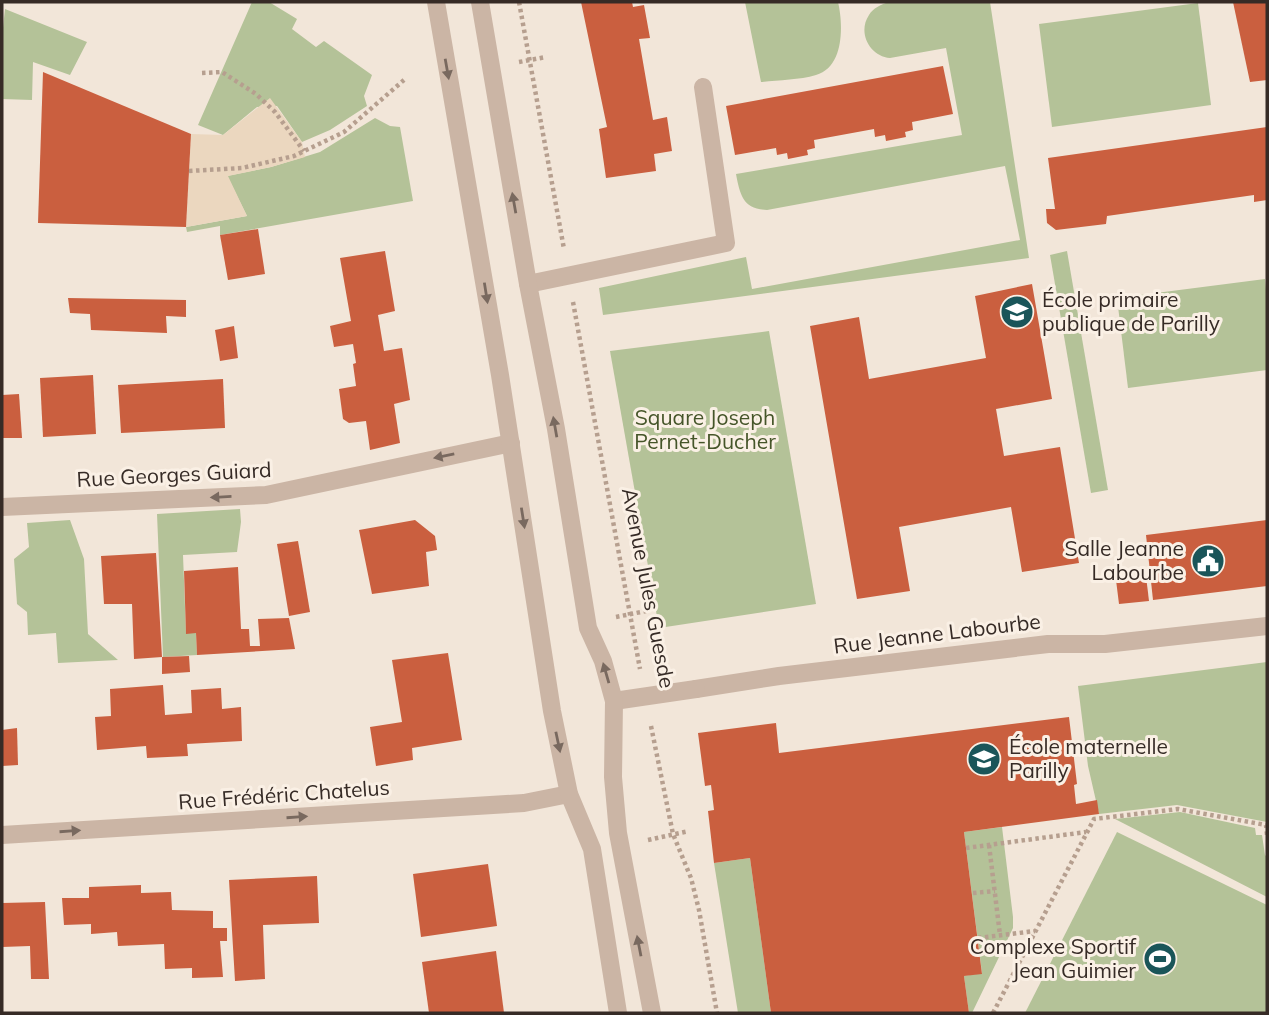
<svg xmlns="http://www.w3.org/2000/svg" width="1269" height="1015" viewBox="0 0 1269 1015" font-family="Mulish,sans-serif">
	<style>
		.green { fill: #b4c298 }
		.plaza { fill: #ebd7bf }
		.building { fill: #ca5f3f }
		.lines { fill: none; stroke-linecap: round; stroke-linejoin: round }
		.path { stroke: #b69f8f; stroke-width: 4.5; stroke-dasharray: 3.5 3.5; stroke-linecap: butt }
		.service { stroke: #cbb5a5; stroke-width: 18 }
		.pedestrian { stroke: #cbb5a5; stroke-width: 18 }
		.minor { stroke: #cbb5a5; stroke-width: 18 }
		.tertiary { stroke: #cbb5a5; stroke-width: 18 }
		.oneway { fill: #79695f }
		.labels { text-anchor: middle; stroke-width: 6; stroke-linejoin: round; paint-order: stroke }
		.poi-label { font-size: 21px; fill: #362b26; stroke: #faf0e5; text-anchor: start }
		.park-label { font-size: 21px; fill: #455529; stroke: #faf0e5 }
		.street-label { font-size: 21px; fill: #362b26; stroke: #faf0e5 }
	</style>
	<rect width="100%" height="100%" fill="#f2e6d9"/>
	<g class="green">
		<path d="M252 2H269L297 19 292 29 316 47 324 41 372 75 364 96 367 106 330 130 302 142 277 106 257 107 223 135 198 125Z"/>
		<path d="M745 2H838C843 23 845 67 816 75 799 80 779 80 761 82Z"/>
		<path d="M888 2H990L1029 258 603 315 599 288 746 257 752 289 1020 240 1005 166 767 210C743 209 740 195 736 174L962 135 946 48 890 58C870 56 857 33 869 15 873 8 881 5 888 2Z"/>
		<path d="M1198 3 1211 105 1052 127 1039 24Z"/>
		<path d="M5 9 87 42 70 75 33 62 32 100 2 99V37Z"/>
		<path d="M375 118 390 126 400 127 413 201 220 235V226L187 232 186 227 247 216 227 176 271 167 320 152Z"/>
		<path d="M1067 251 1108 490 1091 493 1050 255Z"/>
		<path d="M1265 279 1267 300V370L1128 388 1117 298Z"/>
		<path d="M769 331 816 604 659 628 610 351Z"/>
		<path d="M240 509 241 522 237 552 183 555 186 633H196L197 655 163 657 157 514Z"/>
		<path d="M70 520 84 559 88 634 118 660 58 663 56 633 28 635 27 612 17 604 14 559 29 547 27 523Z"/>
		<path d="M1267 662V822L1177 805 1099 814 1088 766 1078 686Z"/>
		<path d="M1180 812 1255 828 1256 835H1262L1265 855 1267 857V897L1115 819Z"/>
		<path d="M1002 827 1013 917V928L972 1013H969L964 976 982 973 964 832Z"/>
		<path d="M1117 832 1267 905V1013H1025Z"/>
		<path d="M750 858 771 1013H738L714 863Z"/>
	</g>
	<path class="plaza" d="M270 98 302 142 305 157 271 167 228 176 247 216 186 227 191 134 223 135Z"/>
	<g class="building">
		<path d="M581 2H632L633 7 644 5 650 38 639 39 653 120 667 117 672 151 654 154 656 171 606 178 599 129 607 127Z"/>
		<path d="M1233 2H1267V80L1250 82Z"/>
		<path d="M943 66 953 114 912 122 913 130 905 132 906 137 886 141 885 135 875 137 874 129 814 140 815 148 807 150 808 155 788 159 787 153 777 155 776 148 735 155 726 106Z"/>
		<path d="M43 72 191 134 186 227 38 223Z"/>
		<path d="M1267 127V200L1254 202V195L1107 216 1106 224 1056 230 1047 223 1046 209H1055L1048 158Z"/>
		<path d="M258 229 265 274 228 280 220 235Z"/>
		<path d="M385 251 395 311 378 315 384 351 402 348 410 400 394 404 400 443 370 450 366 421 349 423 343 419 339 389 356 386 353 364 356 363 353 344 334 347 330 326 351 321 340 258Z"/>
		<path d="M1032 284 1052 399 996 409 1004 456 1060 447 1079 563 1022 572 1011 507 899 527 910 591 857 599 810 326 859 317 869 379 986 358 975 296Z"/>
		<path d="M68 298 186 300V317L166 316 167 333 91 330 90 314 70 313Z"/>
		<path d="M234 326 238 358 220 361 215 330Z"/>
		<path d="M93 375 96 434 43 437 40 378Z"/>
		<path d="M223 379 225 428 121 433 118 385Z"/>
		<path d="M19 394 22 438H2V395Z"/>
		<path d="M415 520 435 536 437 550 426 552 429 586 372 594 359 530Z"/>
		<path d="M1267 520V586L1153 600 1146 535Z"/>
		<path d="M298 541 310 612 289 616 277 544Z"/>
		<path d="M156 553 162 657 134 659 132 604H104L101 556Z"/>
		<path d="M238 567 241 629H249L250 646H260L258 619 289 618 295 649 197 655 196 633 186 634 184 571Z"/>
		<path d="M1146 576 1149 601 1119 604 1116 580Z"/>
		<path d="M448 653 462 740 412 748 413 760 376 766 370 727 402 722 392 660Z"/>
		<path d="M189 656 190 672 162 674V657Z"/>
		<path d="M163 685 165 715 192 713 191 690 221 688 222 709 241 707 242 741 187 744 188 756 147 758 146 746 97 750 95 717 111 716 110 689Z"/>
		<path d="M1069 717 1077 784 1074 785 1076 804 1097 800 1099 814 964 832 982 974 964 976 969 1013H771L750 858 714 863 708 811 714 810 711 785 705 786 698 733 776 723 779 753Z"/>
		<path d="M17 728 18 765 2 766V730Z"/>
		<path d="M488 864 497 926 421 937 413 874Z"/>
		<path d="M317 876 319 923 263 925 265 979 235 981 229 880Z"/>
		<path d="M141 885V893L171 892 172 910 213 911V928H227V941H220L223 977 192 978V968L165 969 164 944 118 946 117 932 91 934V924L64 925 62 898H89V887Z"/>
		<path d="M45 902 49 979H31L30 946 2 947V903Z"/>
		<path d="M496 951 504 1013H429L422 962Z"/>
	</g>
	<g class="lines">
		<g class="path">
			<path d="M519 2 564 249"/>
			<path d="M519 62 546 57"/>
			<path d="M202 73 222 72 256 94 275 112 304 151"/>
			<path d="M189 171 242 168 294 156 344 132 404 80"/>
			<path d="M573 302 640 669"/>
			<path d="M616 617 646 611"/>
			<path d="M651 726 673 834 691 878 699 910 717 1013"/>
			<path d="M648 840 689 831"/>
			<path d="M989 845 1000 935"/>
			<path d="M966 848 1086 832"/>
			<path d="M973 893 995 891"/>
			<path d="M978 938 1035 931"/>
			<path d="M993 1013 1094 819 1178 809 1266 825 1267 835"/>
		</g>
		<path class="service" d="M528 284 726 243 703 87"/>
		<path class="pedestrian" d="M696 689 779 676 1048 644H1105L1267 626"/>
		<g class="minor">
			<path d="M2 507 266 495 511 443"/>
			<path d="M614 701 696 689"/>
			<path d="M2 835 524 803 569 794"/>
		</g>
		<g class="tertiary">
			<path d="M436 2 500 375 552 711 569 794 592 849 618 1013"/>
			<path d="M480 2 528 284 556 429 588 628 603 661 614 701 613 777 618 833 652 1013"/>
		</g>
	</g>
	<defs><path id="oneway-solid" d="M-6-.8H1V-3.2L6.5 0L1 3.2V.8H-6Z" transform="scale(1.75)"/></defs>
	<g class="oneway">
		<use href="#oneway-solid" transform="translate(447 69) rotate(80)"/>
		<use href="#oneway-solid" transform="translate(514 203) rotate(-100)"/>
		<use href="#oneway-solid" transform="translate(486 293) rotate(81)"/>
		<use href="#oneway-solid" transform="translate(555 427) rotate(-100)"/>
		<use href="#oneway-solid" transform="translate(444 456) rotate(168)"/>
		<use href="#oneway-solid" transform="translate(221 497) rotate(177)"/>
		<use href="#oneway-solid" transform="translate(523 518) rotate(81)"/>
		<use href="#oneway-solid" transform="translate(606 673) rotate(-106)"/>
		<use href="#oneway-solid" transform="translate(558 742) rotate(78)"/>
		<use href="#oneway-solid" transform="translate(297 817) rotate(-4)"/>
		<use href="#oneway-solid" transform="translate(70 831) rotate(-4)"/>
		<use href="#oneway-solid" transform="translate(639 946) rotate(-101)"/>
	</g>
	<defs>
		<symbol id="school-disc" viewBox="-11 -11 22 22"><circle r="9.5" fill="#1a5559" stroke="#faf0e5"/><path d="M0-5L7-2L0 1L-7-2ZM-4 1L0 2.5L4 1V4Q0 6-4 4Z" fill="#fff"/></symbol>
		<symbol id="civic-disc" viewBox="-11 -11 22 22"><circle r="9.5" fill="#1a5559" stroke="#faf0e5"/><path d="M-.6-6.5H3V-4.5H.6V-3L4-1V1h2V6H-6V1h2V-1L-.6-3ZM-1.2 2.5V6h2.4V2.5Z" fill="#fff"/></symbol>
		<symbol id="stadium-disc" viewBox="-11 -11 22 22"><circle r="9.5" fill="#1a5559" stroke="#faf0e5"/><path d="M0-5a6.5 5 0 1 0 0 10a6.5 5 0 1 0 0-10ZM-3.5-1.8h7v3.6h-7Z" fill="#fff"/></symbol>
	</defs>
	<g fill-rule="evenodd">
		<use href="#school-disc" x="998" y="293" width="38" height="38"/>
		<use href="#civic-disc" x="1189" y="542" width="38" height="38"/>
		<use href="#school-disc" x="965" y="740" width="38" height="38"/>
		<use href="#stadium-disc" x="1141" y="940" width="38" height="38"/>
	</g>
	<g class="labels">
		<g class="poi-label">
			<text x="1042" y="307">École primaire<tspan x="1042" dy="24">publique de Parilly</tspan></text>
			<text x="1184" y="556" text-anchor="end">Salle Jeanne<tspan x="1184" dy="24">Labourbe</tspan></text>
			<text x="1009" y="754">École maternelle<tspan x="1009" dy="24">Parilly</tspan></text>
			<text x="1136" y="954" text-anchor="end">Complexe Sportif<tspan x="1136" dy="24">Jean Guimier</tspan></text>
		</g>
		<g class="park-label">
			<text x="705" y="425">Square Joseph<tspan x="705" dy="24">Pernet-Ducher</tspan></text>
		</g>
		<g class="street-label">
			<text transform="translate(174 475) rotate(-3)" y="7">Rue Georges Guiard</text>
			<text transform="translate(648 588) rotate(79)" y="7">Avenue Jules Guesde</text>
			<text transform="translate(937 634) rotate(-7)" y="7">Rue Jeanne Labourbe</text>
			<text transform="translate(284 795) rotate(-4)" y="7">Rue Frédéric Chatelus</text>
		</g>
	</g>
	<rect width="1269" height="1015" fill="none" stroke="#362b26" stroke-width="7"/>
</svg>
